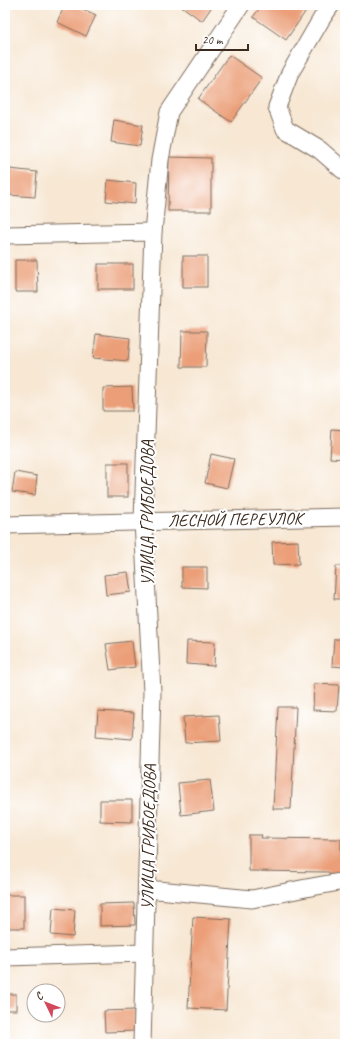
<svg xmlns="http://www.w3.org/2000/svg" width="350" height="1049" viewBox="0 0 350 1049" font-family="Caveat,sans-serif">
	<style>
		.building { fill: #eb9e77 }
		.lines { fill: none; stroke-linecap: round; stroke-linejoin: round }
		.minor-casing { stroke: #7d6c5d; stroke-width: 19 }
		.minor { stroke: #fff; stroke-width: 17 }
		.labels { text-anchor: middle; stroke-width: 4; stroke-linejoin: round; paint-order: stroke }
		.street-label { font-size: 17px; fill: #3b2a1e; stroke: #fff }
	</style>
	<rect width="100%" height="100%" fill="#fff"/>
	<filter id="ink" filterUnits="userSpaceOnUse"><feTurbulence type="fractalNoise" baseFrequency=".025" numOctaves="2"/><feDisplacementMap in="SourceGraphic" scale="8" xChannelSelector="R" yChannelSelector="G"/><feConvolveMatrix kernelMatrix="1 2 1 2 8 2 1 2 1" color-interpolation-filters="sRGB"/></filter>
	<filter id="wash" filterUnits="userSpaceOnUse"><feTurbulence type="fractalNoise" baseFrequency=".012" numOctaves="4" result="noise"/><feDisplacementMap in="SourceGraphic" scale="16" xChannelSelector="R" yChannelSelector="G"/><feGaussianBlur stdDeviation="0.9" result="paint"/><feColorMatrix in="noise" values="0 0 0 0 0 0 0 0 0 0 0 0 0 0 0 0 0 1.4 0 .05"/><feComposite in="paint" operator="in"/></filter>
	<g filter="url(#wash)">
		<rect width="100%" height="100%" fill="#f7e7d3"/>
		<g id="blocks">
			<g class="building">
				<path d="M65 5H74L96 15 86 36 57 22Z"/>
				<path d="M180 5H213L202 21Z"/>
				<path d="M262 5H310L286 40 253 17Z"/>
				<path d="M229 55 262 78 231 122 198 99Z"/>
				<path d="M114 120 143 125 140 146 111 142Z"/>
				<path d="M169 157 211 158V211H168Z"/>
				<path d="M10 169 37 172 35 197 8 195Z"/>
				<path d="M108 180 136 183 135 204 106 201Z"/>
				<rect x="183" y="256" width="24" height="31"/>
				<path d="M15 260H37L38 292H15Z"/>
				<rect x="98" y="264" width="35" height="25"/>
				<path d="M182 331H207L206 367H181Z"/>
				<path d="M96 334 130 338 128 361 93 358Z"/>
				<path d="M132 387 133 411H103V388Z"/>
				<path d="M332 429 345 430V459L330 458Z"/>
				<path d="M211 454 234 459 227 488 205 483Z"/>
				<rect x="107" y="463" width="21" height="34"/>
				<path d="M15 472 37 476 35 495 12 492Z"/>
				<path d="M298 541 299 564 273 565 272 542Z"/>
				<path d="M336 566H345V599H334Z"/>
				<path d="M182 567H207V588L182 587Z"/>
				<path d="M128 572 131 592 106 595 104 575Z"/>
				<path d="M334 639H345V667L332 666Z"/>
				<path d="M132 641 135 667 110 670 106 644Z"/>
				<path d="M187 641 215 642 214 666 186 664Z"/>
				<path d="M314 684 339 685 337 711 313 710Z"/>
				<path d="M278 707H296L291 809H273Z"/>
				<path d="M98 711 134 713 132 739 96 736Z"/>
				<path d="M219 715 221 741 185 743 183 717Z"/>
				<path d="M210 780 214 811 181 815 178 783Z"/>
				<path d="M100 800H132V822L100 821Z"/>
				<path d="M249 835H262L261 838 341 839V877H329V872L249 871Z"/>
				<rect x="5" y="895" width="19" height="33"/>
				<path d="M134 903 135 925 100 926V904Z"/>
				<path d="M53 908 75 910 73 937 51 935Z"/>
				<path d="M193 917 231 919 226 1010 188 1008Z"/>
				<rect x="5" y="994" width="11" height="16"/>
				<path d="M134 1010 135 1031 105 1032 104 1011Z"/>
			</g>
		</g>
	</g>
	<g filter="url(#ink)">
		<use href="#blocks" fill-opacity="0" stroke="#7d6c5d" stroke-width="1"/>
		<g class="lines">
			<defs>
				<g id="minor">
					<path d="M331 5 322 18 290 73 277 107 285 129 320 150 343 170H345"/>
					<path d="M5 235 153 232"/>
					<path d="M5 525 345 517"/>
					<path d="M147 889 252 899 306 888 345 881"/>
					<path d="M5 957 145 953"/>
					<path d="M142 1044 152 692 143 521 153 232 160 160 169 112 241 5"/>
				</g>
			</defs>
			<use href="#minor" class="minor-casing"/>
			<use href="#minor" class="minor"/>
		</g>
	</g>
	<g class="labels">
		<g class="street-label">
			<text transform="translate(147 513) rotate(-90)" y="6">УЛИЦА ГРИБОЕДОВА</text>
			<text transform="translate(235 519) rotate(-1)" y="6">ЛЕСНОЙ ПЕРЕУЛОК</text>
			<text transform="translate(148 837) rotate(-89)" y="6">УЛИЦА ГРИБОЕДОВА</text>
		</g>
	</g>
	<rect width="350" height="1049" fill="none" stroke="#fff" stroke-width="20"/>
	<g transform="translate(46 1003) rotate(313)"><circle r="19" fill="#ffffff" stroke="#b1aaa5"/>
	<path d="M0-3L7 15L0 10L-7 15Z" fill="#d1495b"/>
	<text y="-6" font-size="11" font-weight="bold" text-anchor="middle" fill="#3b2a1e">С</text>
	</g>
	<path d="M196 44v6h52v-6" fill="none" stroke="#3b2a1e" stroke-width="2"/>
	<text x="202" y="44" font-size="12" fill="#3b2a1e" stroke="#ffffff" stroke-width="3" paint-order="stroke">20 m</text>
</svg>
